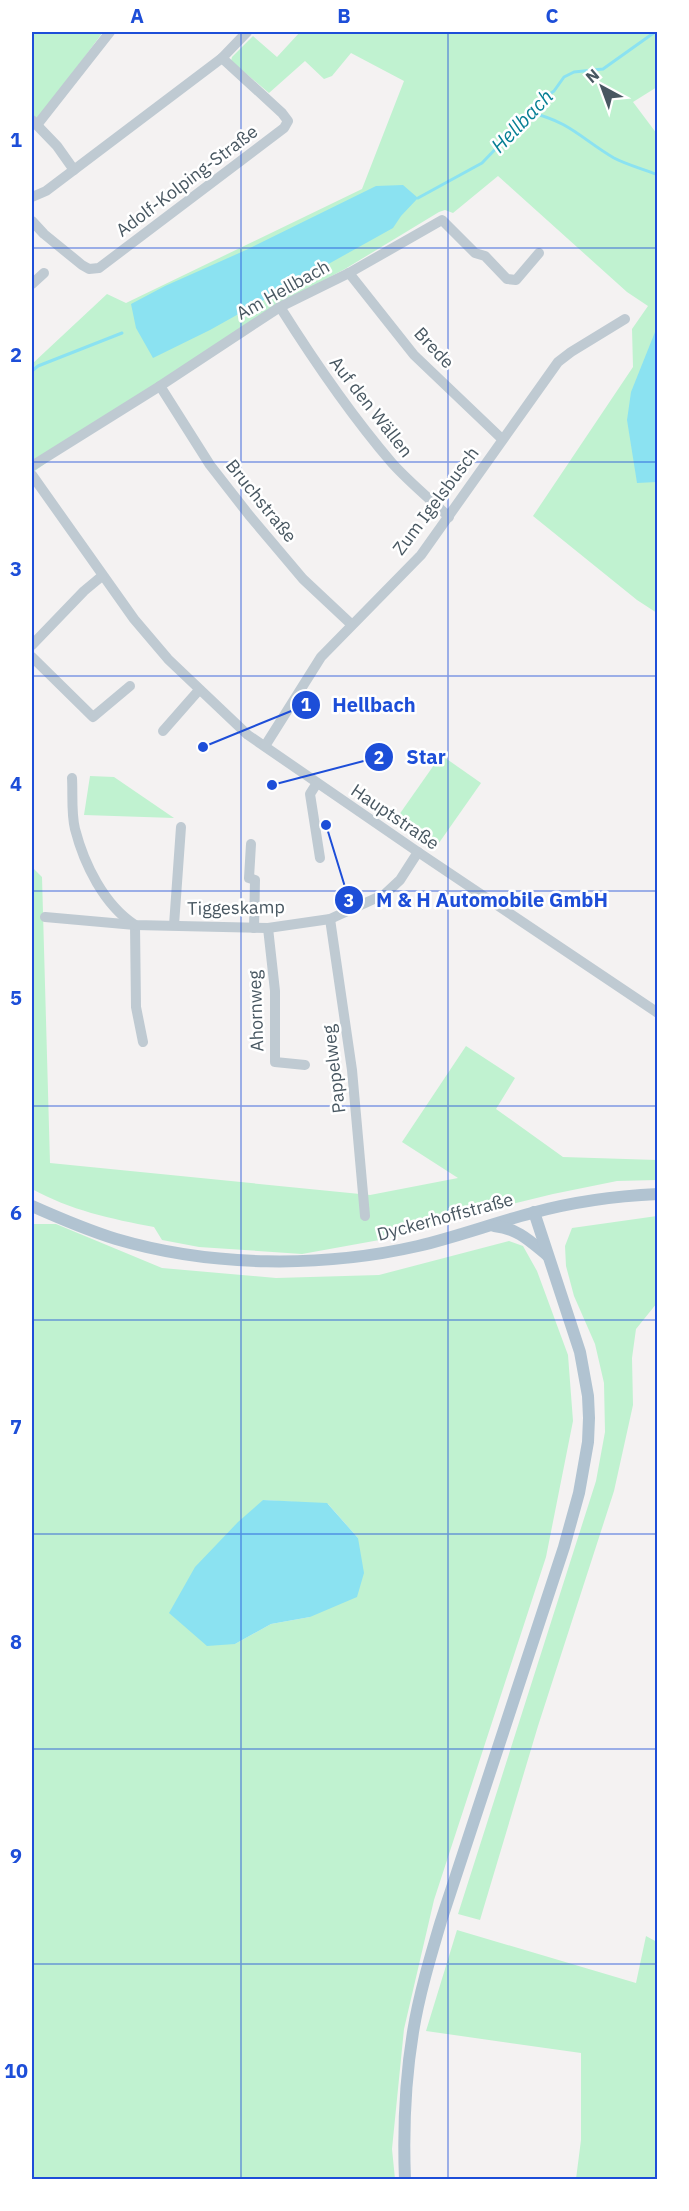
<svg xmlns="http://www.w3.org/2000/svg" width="689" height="2211" viewBox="0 0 689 2211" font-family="'IBM Plex Sans',sans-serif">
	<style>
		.green { fill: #c0f2d0; fill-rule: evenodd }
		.water { fill: #8be2f1 }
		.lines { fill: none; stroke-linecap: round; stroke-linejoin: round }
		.stream { stroke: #8be2f1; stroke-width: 3 }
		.minor { stroke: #bfcad2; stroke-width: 10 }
		.major { stroke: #b1c3d1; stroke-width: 12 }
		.grid { fill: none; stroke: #1d4ed8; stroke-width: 1.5; stroke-opacity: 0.55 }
		.labels { text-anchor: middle; stroke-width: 5; stroke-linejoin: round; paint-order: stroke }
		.street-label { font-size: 18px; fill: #485761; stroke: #fff }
		.water-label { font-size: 20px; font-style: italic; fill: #088095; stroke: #fff }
		.leader { fill: none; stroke: #1d4ed8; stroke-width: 2 }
		.callout-dot { fill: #1d4ed8; stroke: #fff; stroke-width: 2 }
		.mark-label { font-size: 18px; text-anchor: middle; font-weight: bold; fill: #fff }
		.callout-label { font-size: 20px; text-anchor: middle; font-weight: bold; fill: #1d4ed8; stroke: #fff; stroke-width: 5; stroke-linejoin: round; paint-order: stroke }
		.neatline { fill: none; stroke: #1d4ed8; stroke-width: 2 }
		.grid-label { font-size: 20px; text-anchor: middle; font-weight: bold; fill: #1d4ed8 }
	</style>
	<rect width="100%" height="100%" fill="#f4f2f2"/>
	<g class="green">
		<path d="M32 32H103L38 120 32 116Z"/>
		<path d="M300 32H657V87L633 102 657 134V613L637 600 533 516 633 367 632 329 648 306 627 292 498 176 453 213 445 210 439 212 345 269 277 305 166 377 32 473V364L107 294 126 303 362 189 404 81 351 53 332 76 324 79 305 61 269 93 231 61 232 57 253 36 277 57Z"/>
		<path d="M441 755 481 783 434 850 394 822Z"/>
		<path d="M90 776 114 777 174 818 84 815Z"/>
		<path d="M32 867 42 877 50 1163 370 1195 458 1178 402 1142 466 1046 515 1078 496 1109 563 1157 657 1160V1180L617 1181 553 1194 471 1214 396 1237 302 1254 199 1247 162 1240 154 1227C111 1219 70 1210 32 1189Z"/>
		<path d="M657 1216V1303L636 1329 632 1358 633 1405 614 1491 538 1726 480 1920 458 1914 596 1481 605 1432 604 1383 595 1344 574 1296 566 1266 565 1246 572 1228Z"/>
		<path d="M32 1224H56L162 1268 276 1278 379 1275 509 1241 523 1246 537 1271 568 1355 573 1421 546 1557 434 1900 404 2029 392 2149 395 2179 32 2180ZM263 1500 328 1504 358 1538 310 1617 271 1624 235 1644Z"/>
		<path d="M457 1930 636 1983 646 1936 657 1942V2179H576L581 2140V2053L426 2031Z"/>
	</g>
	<g class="water">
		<path d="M403 185 418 198 401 216 393 228 210 330 153 358 136 328 131 304 165 286 246 250 376 186Z"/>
		<path d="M657 327V482L637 483 627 420 631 392Z"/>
		<path d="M263 1500 327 1503 358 1538 364 1573 357 1597 310 1617 271 1624 235 1644 207 1646 169 1613 195 1567 238 1522Z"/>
	</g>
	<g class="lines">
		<g class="stream">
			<path d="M531 113C569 121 583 140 614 158 627 165 644 169 658 175"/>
			<path d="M418 198 482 163 530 113 534 105 554 91 564 77 574 72 603 69 655 32"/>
			<path d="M32 371 38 366 122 333"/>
		</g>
		<g class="minor">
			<path d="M32 120 57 146 74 170"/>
			<path d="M37 125 110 32"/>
			<path d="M32 197 46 191 222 58 247 32"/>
			<path d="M32 221 44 234 82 265 89 269 99 268 284 128 288 121 282 113 222 58"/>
			<path d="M349 273 414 355 502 439"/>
			<path d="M32 284 44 273"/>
			<path d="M280 307C314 361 350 414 392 463 409 482 430 499 449 517"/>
			<path d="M160 386 210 465 249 515 303 579 351 624"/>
			<path d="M32 466 160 386 280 307 349 273 442 220 475 253 485 256 507 279 516 280 539 253"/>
			<path d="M32 475 134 619 168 659 248 735 418 852 658 1013"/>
			<path d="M32 645 84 591 102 576"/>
			<path d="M32 657 93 717 130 686"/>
			<path d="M163 731 199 690"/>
			<path d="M265 746 321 657 421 555 558 362 571 352 625 319"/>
			<path d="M72 778C73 794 71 813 75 829 84 864 104 905 135 925L136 1007 143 1042"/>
			<path d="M317 783 310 794 320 858"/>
			<path d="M251 844 249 878 255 880 254 928"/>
			<path d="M45 917 135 925 268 928 330 919 385 894 400 880 418 852"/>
			<path d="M330 919 352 1070 365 1216"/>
			<path d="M174 925 181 827"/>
			<path d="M268 928 275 991V1062L305 1065"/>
		</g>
		<g class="major">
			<path d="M32 1206C59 1218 87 1230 116 1239 211 1267 322 1268 418 1246 456 1237 494 1223 532 1213 572 1202 615 1196 658 1194"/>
			<path d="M494 1226C517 1228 530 1241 547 1255"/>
			<path d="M405 2180C403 2130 405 2081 413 2032 419 1995 430 1958 441 1921L564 1547 579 1493 588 1442 589 1418 588 1396 580 1352 534 1212"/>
		</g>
	</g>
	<path class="grid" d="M241 32V2180M448 32V2180M32 248H658M32 462H658M32 676H658M32 891H658M32 1106H658M32 1320H658M32 1534H658M32 1749H658M32 1964H658"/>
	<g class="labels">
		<g class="street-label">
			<text transform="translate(187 181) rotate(-37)" y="6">Adolf-Kolping-Straße</text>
			<text transform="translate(283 290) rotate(-29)" y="6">Am Hellbach</text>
			<text transform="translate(434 348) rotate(47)" y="6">Brede</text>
			<text transform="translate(371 407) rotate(52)" y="6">Auf den Wällen</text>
			<text transform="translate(261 501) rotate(51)" y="6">Bruchstraße</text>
			<text transform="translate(436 501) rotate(-53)" y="6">Zum Igelsbusch</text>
			<text transform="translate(395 817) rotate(34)" y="6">Hauptstraße</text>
			<text transform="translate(236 908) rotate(-1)" y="6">Tiggeskamp</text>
			<text transform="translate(256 1011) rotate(-92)" y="6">Ahornweg</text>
			<text transform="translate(334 1069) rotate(-97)" y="6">Pappelweg</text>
			<text transform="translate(445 1217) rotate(-15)" y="6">Dyckerhoffstraße</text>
		</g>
		<g class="water-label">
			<text transform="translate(522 121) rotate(-46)" y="7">Hellbach</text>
		</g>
	</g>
	<path class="leader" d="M203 747L306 705M272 785L379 757M326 825L349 900"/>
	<g class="callout-dot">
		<circle cx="203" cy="747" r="6"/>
		<circle cx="272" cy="785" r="6"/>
		<circle cx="326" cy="825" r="6"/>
		<circle cx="306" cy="705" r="15"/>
		<circle cx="379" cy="757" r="15"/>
		<circle cx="349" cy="900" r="15"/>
	</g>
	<g class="mark-label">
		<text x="306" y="711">1</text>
		<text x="379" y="764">2</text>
		<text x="349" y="907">3</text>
	</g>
	<g class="callout-label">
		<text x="374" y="712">Hellbach</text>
		<text x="426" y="764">Star</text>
		<text x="492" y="907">M &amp; H Automobile GmbH</text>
	</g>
	<rect width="689" height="2211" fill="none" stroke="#ffffff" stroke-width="66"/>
	<g transform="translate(602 87) rotate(319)" stroke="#ffffff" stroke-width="4.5" paint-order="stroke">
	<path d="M0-4.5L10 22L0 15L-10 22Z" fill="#485761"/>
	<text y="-9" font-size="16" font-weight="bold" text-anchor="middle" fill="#485761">N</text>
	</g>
	<rect x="33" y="33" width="623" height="2145" class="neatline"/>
	<g class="grid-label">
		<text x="137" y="23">A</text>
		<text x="344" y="23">B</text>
		<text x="552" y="23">C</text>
		<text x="16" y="147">1</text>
		<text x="16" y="362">2</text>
		<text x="16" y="576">3</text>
		<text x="16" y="791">4</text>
		<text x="16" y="1005">5</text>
		<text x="16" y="1220">6</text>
		<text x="16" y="1434">7</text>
		<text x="16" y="1649">8</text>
		<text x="16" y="1863">9</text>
		<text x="16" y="2078">10</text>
	</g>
</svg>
